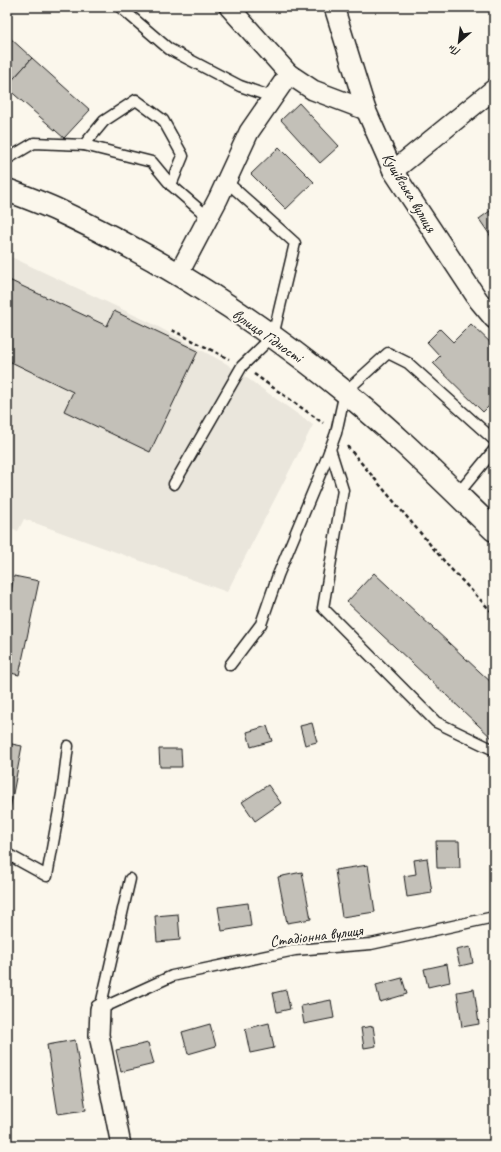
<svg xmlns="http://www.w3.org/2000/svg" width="501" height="1152" viewBox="0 0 501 1152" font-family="Caveat,sans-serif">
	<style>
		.built { fill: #eae6dc }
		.building { fill: #c3c0b8; stroke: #1c1c1c }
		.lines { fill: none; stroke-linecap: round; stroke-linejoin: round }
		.lane-casing { stroke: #1c1c1c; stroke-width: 13 }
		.street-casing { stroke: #1c1c1c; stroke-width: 22 }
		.secondary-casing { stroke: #1c1c1c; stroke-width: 25 }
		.path { stroke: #1c1c1c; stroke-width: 2.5; stroke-dasharray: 4 3; stroke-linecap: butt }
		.lane { stroke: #fbf7ec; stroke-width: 10 }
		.street { stroke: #fbf7ec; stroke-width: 19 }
		.secondary { stroke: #fbf7ec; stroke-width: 22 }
		.labels { text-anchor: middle; stroke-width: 4; stroke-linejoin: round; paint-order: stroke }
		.street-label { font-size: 16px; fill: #1c1c1c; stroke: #fbf7ec }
	</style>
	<rect width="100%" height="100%" fill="#fbf7ec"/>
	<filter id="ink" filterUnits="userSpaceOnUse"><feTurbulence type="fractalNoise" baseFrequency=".025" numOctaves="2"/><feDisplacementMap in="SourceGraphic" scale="8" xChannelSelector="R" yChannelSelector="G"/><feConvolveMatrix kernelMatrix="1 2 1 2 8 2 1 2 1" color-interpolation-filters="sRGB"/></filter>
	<g filter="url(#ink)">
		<path class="built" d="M7 255 149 322 227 364 313 425 227 592 24 519 18 531 7 526Z"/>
		<g class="building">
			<path d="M9 37 32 58 7 86V39Z"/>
			<path d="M32 58 90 110 64 138 7 88V86Z"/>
			<path d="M299 103 339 146 320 163 281 120Z"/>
			<path d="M279 147 314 182 286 209 251 174Z"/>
			<path d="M494 208V237L492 238 479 219Z"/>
			<path d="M7 279 107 326 114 311 198 351 150 452 64 411 73 392 7 360Z"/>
			<path d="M471 324 494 346V401L483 412 433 363 440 356 427 342 440 329 453 342Z"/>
			<path d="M374 573 494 685V740L347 602Z"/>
			<path d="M14 576 39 581 19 675 7 672V611Z"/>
			<path d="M312 723 317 742 305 745 300 726Z"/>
			<path d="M267 726 272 741 251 747 247 732Z"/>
			<path d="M7 743 22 746 8 820H7Z"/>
			<path d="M159 749H181L182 767H160Z"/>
			<path d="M268 785 281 803 255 821 242 802Z"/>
			<path d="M436 841H459L460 868H437Z"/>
			<path d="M427 858 432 893 407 897 404 876 416 874 414 860Z"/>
			<path d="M368 865 375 912 342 917 335 870Z"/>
			<path d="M302 872 311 919 287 923 278 877Z"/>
			<path d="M248 903 251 926 222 931 218 907Z"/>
			<path d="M178 914 180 940 157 942 155 916Z"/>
			<path d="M470 947 473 963 460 966 456 950Z"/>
			<path d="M447 964 450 982 428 987 424 969Z"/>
			<path d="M402 978 407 994 380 1002 376 985Z"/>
			<path d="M474 989 479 1024 462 1027 457 992Z"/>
			<path d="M286 990 290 1009 277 1012 273 993Z"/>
			<path d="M331 1000 334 1018 304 1024 301 1006Z"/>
			<path d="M269 1023 274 1048 250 1053 245 1029Z"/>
			<path d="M210 1024 216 1046 188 1054 182 1032Z"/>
			<path d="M373 1026 376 1046 364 1048 361 1028Z"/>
			<path d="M75 1040 86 1110 58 1114 47 1045Z"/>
			<path d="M148 1043 154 1064 121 1072 116 1050Z"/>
		</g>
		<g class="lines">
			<defs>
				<g id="lane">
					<path d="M120 7 169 49 240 86 272 97"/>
					<path d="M84 145 104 121 136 100 163 120 183 156 171 185"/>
					<path d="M7 159 34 143 84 145 152 162 171 185 209 218"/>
					<path d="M330 449 343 490 323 608 436 722 494 750"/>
					<path d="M174 484 242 366 273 336 295 243 227 182"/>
					<path d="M457 495 494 450"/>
					<path d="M230 665 261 624 278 575 326 460 336 433 345 392 388 353 408 363 494 440"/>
					<path d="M7 854 47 876 62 794 68 746"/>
					<path d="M100 1009 172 976 295 950 371 944 494 917"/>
					<path d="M100 1009 130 879"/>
				</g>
				<g id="street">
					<path d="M229 7 289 74"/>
					<path d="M334 7 366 110 393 171 479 301 494 319"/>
					<path d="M393 171 494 89"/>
					<path d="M178 275 218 199 249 132 289 74 313 90 366 110"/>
					<path d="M100 1009 99 1035 121 1145"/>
				</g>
				<path id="secondary" d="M7 190C23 196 39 202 55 209 159 257 257 320 345 392 398 435 445 483 494 530"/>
			</defs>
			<use href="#lane" class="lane-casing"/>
			<use href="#street" class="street-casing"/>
			<use href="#secondary" class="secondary-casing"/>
			<g class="path">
				<path d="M172 330 229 359"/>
				<path d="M254 374 323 423"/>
				<path d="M347 446 450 568 494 614"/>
			</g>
			<use href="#lane" class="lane"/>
			<use href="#street" class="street"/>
			<use href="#secondary" class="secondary"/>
		</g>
	</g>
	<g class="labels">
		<g class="street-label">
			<text transform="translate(410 192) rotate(59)" y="6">Кущівська вулиця</text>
			<text transform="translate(268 335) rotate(35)" y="6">вулиця Гідності</text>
			<text transform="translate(316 935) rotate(-7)" y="6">Стадіонна вулиця</text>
		</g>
	</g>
	<rect width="501" height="1152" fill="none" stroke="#fbf7ec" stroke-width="24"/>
	<rect x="12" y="12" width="477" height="1128" fill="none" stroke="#1c1c1c" stroke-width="1.5" filter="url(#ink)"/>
	<g transform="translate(459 42) rotate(208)" stroke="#fbf7ec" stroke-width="3" paint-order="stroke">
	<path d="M0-3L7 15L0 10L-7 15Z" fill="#1c1c1c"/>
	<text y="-6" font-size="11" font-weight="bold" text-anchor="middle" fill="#1c1c1c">Пн</text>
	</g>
</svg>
